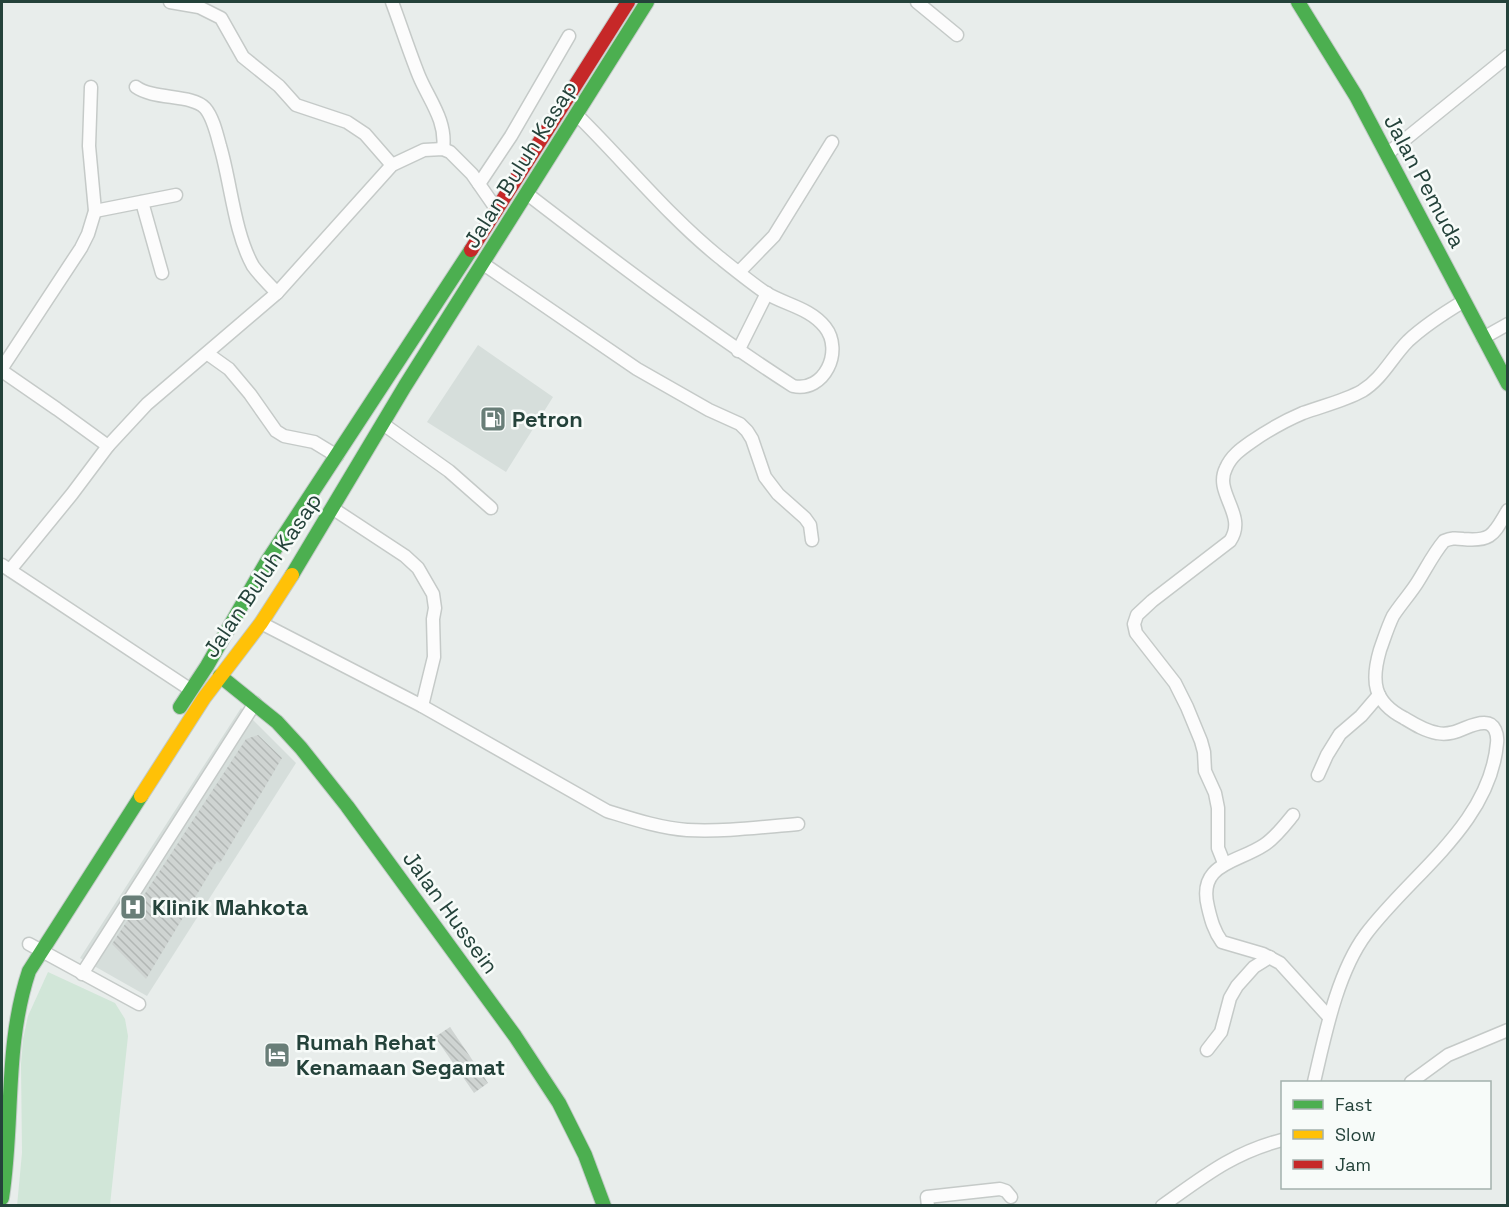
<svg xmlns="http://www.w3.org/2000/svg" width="1509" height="1207" viewBox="0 0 1509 1207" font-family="'Space Grotesk',sans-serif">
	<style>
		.built { fill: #d6dedb }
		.green { fill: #d1e6d8 }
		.building { fill: url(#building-back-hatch) }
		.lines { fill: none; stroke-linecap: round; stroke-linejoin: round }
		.street-casing { stroke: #c5cac8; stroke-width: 15 }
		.fast-casing { stroke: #c3cbc8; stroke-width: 16 }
		.slow-casing { stroke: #c3cbc8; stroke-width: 16 }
		.jam-casing { stroke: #c3cbc8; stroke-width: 16 }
		.street { stroke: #fcfcfc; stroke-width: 12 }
		.fast { stroke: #4caf50; stroke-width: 14 }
		.slow { stroke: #ffc107; stroke-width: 14 }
		.jam { stroke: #c62828; stroke-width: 14 }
		.labels { text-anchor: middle; stroke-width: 5; stroke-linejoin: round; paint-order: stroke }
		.street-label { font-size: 22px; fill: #24423a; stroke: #f7fbf9 }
		.poi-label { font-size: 22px; font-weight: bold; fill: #24423a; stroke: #f7fbf9; text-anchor: start }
	</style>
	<defs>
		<pattern id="building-back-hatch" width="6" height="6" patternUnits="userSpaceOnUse" patternTransform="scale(1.5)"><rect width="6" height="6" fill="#cfd4d2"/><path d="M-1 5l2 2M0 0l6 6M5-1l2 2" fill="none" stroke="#b2b7b5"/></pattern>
	</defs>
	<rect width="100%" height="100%" fill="#e8edeb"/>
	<g class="built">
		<path d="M478 345 553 397 506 472 427 422Z"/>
		<path d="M241 708 296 763 147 996 80 958Z"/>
	</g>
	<path class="green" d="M48 972 115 1003 125 1019 128 1036 110 1205 17 1206 22 1153 21 1064 23 1039 28 1016Z"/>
	<g class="building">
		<path d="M258 735 282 758 220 863 217 861 146 979 112 944 246 739Z"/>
		<path d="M450 1027 488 1083 474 1093 435 1037Z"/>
	</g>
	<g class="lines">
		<defs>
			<g id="street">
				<path d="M170 2 199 7 221 18 243 57 279 86 296 105 347 122 365 134 392 165"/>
				<path d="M392 2C401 26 409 51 419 76 429 100 447 121 443 149"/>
				<path d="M917 2 957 35"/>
				<path d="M136 87C154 100 192 94 205 108 213 117 217 135 220 146 231 183 234 232 253 266 260 276 269 284 277 293"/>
				<path d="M1387 154 1508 56"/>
				<path d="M479 184 511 136 569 36"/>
				<path d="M526 193C613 260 700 326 793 386 824 393 844 351 825 327 810 308 786 305 766 293 750 282 734 269 719 257 667 215 624 161 576 114"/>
				<path d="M142 202 162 273"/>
				<path d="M95 211 176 195"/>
				<path d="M482 263 637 369 709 410 740 424 747 431 752 439 765 477 778 494 805 518 810 525 812 540"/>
				<path d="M739 272 774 236 832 142"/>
				<path d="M1483 338 1508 324"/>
				<path d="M738 351 767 293"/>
				<path d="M208 354 229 369 250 394 276 431 284 436 314 442 337 456"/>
				<path d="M2 368 81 248 88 234 95 211 89 146 91 87"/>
				<path d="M2 371 57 409 108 446"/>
				<path d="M383 424 449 471 491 508"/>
				<path d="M332 508 405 556 418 568 433 594 435 608 433 619 434 657 422 706"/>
				<path d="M2 565 191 690"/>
				<path d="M10 570 72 494 108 446 147 404 277 293 392 165 424 150 443 149 450 152 472 174 497 210"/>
				<path d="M261 623 422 706 607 811C633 819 660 828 687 830 724 832 761 827 798 824"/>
				<path d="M1318 775 1327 755 1340 734 1361 716 1379 695"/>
				<path d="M1293 815C1284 826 1275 838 1264 845 1237 863 1197 863 1208 907 1211 920 1214 931 1222 942L1263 954 1280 963 1329 1017"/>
				<path d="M1224 863 1218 848V808L1215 793 1205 771 1204 752 1201 741 1187 707 1175 683 1136 633 1134 624 1137 615 1152 601 1230 541C1248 515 1213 493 1226 468 1231 456 1241 449 1251 442 1267 431 1284 421 1303 413 1322 406 1344 401 1362 391 1382 379 1392 357 1408 341 1425 325 1444 313 1464 301"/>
				<path d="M29 944 139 1004"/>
				<path d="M82 974 255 703"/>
				<path d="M1207 1050 1221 1032 1230 998 1237 986 1254 967 1270 957"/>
				<path d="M1314 1082C1325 1035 1337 973 1366 934 1411 874 1490 824 1497 743 1498 735 1495 723 1485 723 1469 722 1457 737 1437 733 1425 731 1414 724 1404 718 1373 702 1371 681 1380 650 1384 639 1388 626 1393 616 1400 605 1410 594 1417 583 1426 569 1433 554 1444 541 1451 538 1455 538 1463 539 1493 542 1494 533 1508 510"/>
				<path d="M1411 1082 1448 1055 1508 1030"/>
				<path d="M928 1206 927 1197 1000 1189 1006 1191 1011 1197"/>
				<path d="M1162 1206C1203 1177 1232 1153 1282 1140"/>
			</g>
			<g id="fast">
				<path d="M1298 2 1356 96 1508 384"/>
				<path d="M292 575 405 386 647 2"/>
				<path d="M220 676 277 722 301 748 347 806 515 1036 559 1103 585 1155 604 1206"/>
				<path d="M180 707 207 666 266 563 471 250"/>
				<path d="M2 1198C14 1121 4 1046 29 971L141 796"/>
			</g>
			<path id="slow" d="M141 796 204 698 261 623 292 575"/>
			<path id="jam" d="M471 250 628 2"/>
		</defs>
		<use href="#street" class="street-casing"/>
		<use href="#fast" class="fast-casing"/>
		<use href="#slow" class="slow-casing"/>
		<use href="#jam" class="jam-casing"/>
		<use href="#street" class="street"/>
		<use href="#fast" class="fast"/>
		<use href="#slow" class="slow"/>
		<use href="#jam" class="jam"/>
	</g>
	<defs>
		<symbol id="fuel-square" viewBox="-11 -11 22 22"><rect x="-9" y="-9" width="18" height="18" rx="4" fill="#697e78" stroke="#f7fbf9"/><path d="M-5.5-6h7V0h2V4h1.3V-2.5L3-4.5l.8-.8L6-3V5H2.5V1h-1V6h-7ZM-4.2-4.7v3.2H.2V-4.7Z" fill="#fff"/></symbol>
		<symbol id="hospital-square" viewBox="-11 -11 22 22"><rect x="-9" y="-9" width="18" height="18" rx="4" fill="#697e78" stroke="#f7fbf9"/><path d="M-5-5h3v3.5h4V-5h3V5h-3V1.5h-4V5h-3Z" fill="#fff"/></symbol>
		<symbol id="hotel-square" viewBox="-11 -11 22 22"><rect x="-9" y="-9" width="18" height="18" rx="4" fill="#697e78" stroke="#f7fbf9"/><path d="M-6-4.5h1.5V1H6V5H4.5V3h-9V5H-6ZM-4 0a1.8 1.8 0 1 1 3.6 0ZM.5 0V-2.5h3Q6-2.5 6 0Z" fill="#fff"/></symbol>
	</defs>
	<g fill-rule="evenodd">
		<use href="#fuel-square" x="478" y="404" width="30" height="30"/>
		<use href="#hospital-square" x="118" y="892" width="30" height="30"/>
		<use href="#hotel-square" x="262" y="1040" width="30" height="30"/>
	</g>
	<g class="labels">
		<g class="street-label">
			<text transform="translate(520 164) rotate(-58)" y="8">Jalan Buluh Kasap</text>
			<text transform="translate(1425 181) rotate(62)" y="8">Jalan Pemuda</text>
			<text transform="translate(262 575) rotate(-56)" y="8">Jalan Buluh Kasap</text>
			<text transform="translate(451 912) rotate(54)" y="8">Jalan Hussein</text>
		</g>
		<g class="poi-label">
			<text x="512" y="427">Petron</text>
			<text x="152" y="915">Klinik Mahkota</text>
			<text x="296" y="1050">Rumah Rehat<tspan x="296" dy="25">Kenamaan Segamat</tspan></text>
		</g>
	</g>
	<rect width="1509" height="1207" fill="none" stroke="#24423a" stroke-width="6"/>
	<rect x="1281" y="1081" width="210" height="108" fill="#f7fbf9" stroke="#a3b1ad" stroke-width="1.5"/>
	<rect x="1293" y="1100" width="30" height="9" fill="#4caf50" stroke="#a3b1ad" stroke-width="1.5"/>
	<text x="1335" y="1111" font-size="18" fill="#24423a">Fast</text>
	<rect x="1293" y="1130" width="30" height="9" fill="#ffc107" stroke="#a3b1ad" stroke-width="1.5"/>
	<text x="1335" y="1141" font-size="18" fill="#24423a">Slow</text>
	<rect x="1293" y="1160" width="30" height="9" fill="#c62828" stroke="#a3b1ad" stroke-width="1.5"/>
	<text x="1335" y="1171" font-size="18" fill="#24423a">Jam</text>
</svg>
